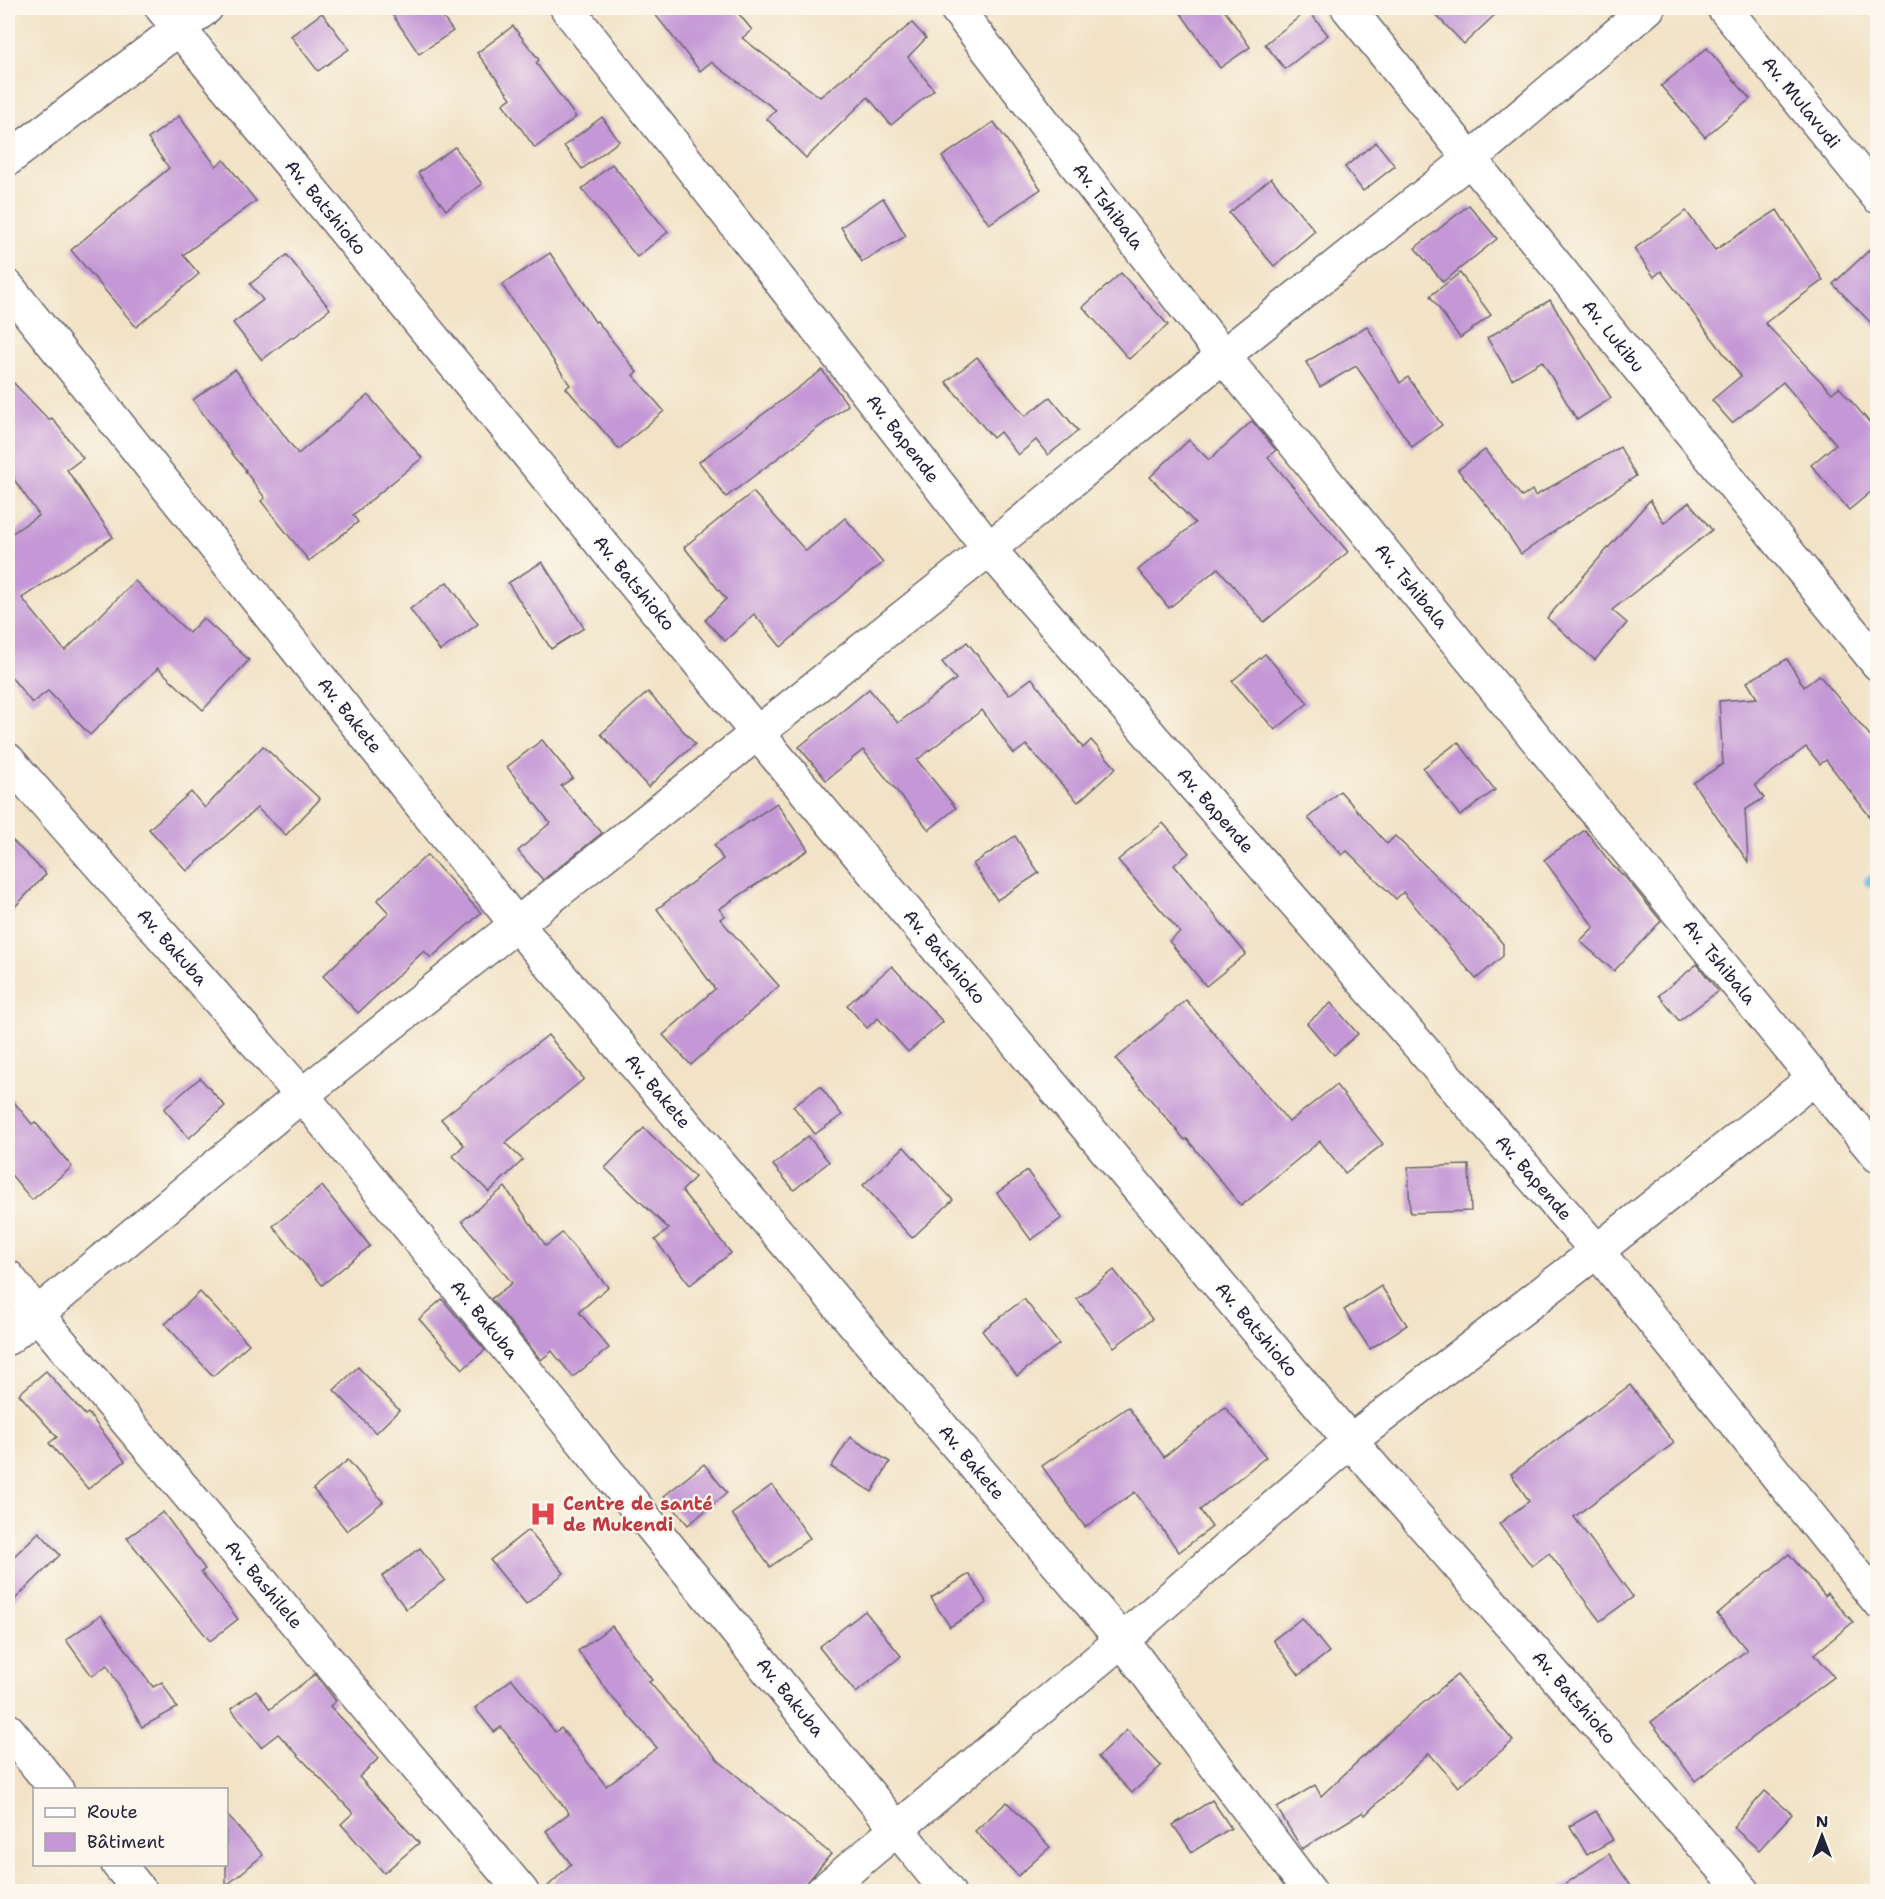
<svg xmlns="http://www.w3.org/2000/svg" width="1885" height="1899" viewBox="0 0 1885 1899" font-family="'Shantell Sans',sans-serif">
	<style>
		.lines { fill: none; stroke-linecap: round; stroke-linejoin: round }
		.stream { stroke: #6ab8e4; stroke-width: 12 }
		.building { fill: #c498d6 }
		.minor-casing { stroke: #6b666c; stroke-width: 36 }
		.minor { stroke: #fff; stroke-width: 33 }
		.labels { text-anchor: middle; stroke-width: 4.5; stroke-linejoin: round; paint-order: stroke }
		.street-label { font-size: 18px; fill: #22223b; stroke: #fbf7ec }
		.health-label { font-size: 18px; font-weight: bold; fill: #be3a42; stroke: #fbf7ec; text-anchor: start }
	</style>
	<rect width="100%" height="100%" fill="#fbf7ec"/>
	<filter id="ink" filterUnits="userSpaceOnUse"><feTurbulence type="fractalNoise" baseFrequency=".0167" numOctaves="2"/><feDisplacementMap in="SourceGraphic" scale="12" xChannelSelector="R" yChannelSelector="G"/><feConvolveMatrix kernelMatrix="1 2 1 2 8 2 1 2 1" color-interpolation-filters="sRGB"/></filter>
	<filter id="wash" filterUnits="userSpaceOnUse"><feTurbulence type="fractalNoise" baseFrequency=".008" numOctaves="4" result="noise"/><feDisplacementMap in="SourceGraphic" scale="24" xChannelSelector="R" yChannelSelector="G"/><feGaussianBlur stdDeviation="1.35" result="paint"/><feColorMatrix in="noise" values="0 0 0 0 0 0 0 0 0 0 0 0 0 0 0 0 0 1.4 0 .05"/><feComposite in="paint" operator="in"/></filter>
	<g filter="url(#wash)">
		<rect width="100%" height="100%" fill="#f2e3c7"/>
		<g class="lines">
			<path class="stream" d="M1870 881H1878"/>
		</g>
		<g id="blocks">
			<g class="building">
				<path d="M388 8H436L453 31 419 54Z"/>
				<path d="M650 8H734L752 30 742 38 820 97 912 23 926 38 908 57 934 90 891 125 868 97 806 158 767 119 776 110 711 62 700 71Z"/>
				<path d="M1177 8H1223L1250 47 1220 68Z"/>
				<path d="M1429 8H1502L1464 44Z"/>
				<path d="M1308 10 1328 35 1285 69 1265 44Z"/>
				<path d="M322 13 349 49 318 71 291 36Z"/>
				<path d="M513 26 539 60 536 63 576 117 535 148 503 104 511 98 477 53Z"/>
				<path d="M1707 48 1750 99 1705 137 1661 86Z"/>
				<path d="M179 116 216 166 224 160 256 201 183 255 199 274 136 327 71 250 169 168 148 139Z"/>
				<path d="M602 117 619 141 582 169 564 146Z"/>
				<path d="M994 122 1041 189 989 224 942 157Z"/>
				<path d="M1376 142 1395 166 1363 191 1345 167Z"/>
				<path d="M455 147 482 184 446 210 418 173Z"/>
				<path d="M612 164 668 232 637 257 582 189Z"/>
				<path d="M1271 178 1315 231 1274 266 1229 213Z"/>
				<path d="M883 198 906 236 862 262 841 227Z"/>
				<path d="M1469 205 1497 239 1443 282 1415 248Z"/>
				<path d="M1777 210 1823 280 1765 323 1832 393 1839 387 1878 432V486L1849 510 1811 465 1836 444 1783 382 1732 423 1712 400 1741 376 1661 271 1654 277 1634 249 1686 211 1715 250Z"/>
				<path d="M1878 242V330L1833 284Z"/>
				<path d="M550 253 595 322 597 321 637 372 633 375 664 411 619 449 566 388 570 385 502 285Z"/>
				<path d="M287 255 330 309 293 338 292 337 262 360 233 323 263 300 250 284Z"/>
				<path d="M1121 273 1168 325 1129 359 1083 307Z"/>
				<path d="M1460 273 1491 315 1460 338 1430 296Z"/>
				<path d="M1550 300 1611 398 1577 420 1542 361 1512 379 1487 338Z"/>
				<path d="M1367 326 1400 383 1408 377 1442 425 1412 447 1356 366 1320 387 1306 362Z"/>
				<path d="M977 357 1025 416 1050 397 1078 431 1048 455 1036 440 1018 455 1000 432 993 438 946 382Z"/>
				<path d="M235 369 298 454 368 395 422 458 353 515 358 522 309 561 261 501 265 498 245 471 246 470 234 456 193 400Z"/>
				<path d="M822 370 848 405 726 497 699 462Z"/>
				<path d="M8 377 49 420 52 418 83 458 67 470 113 537 22 598 65 651 135 581 189 633 203 618 249 660 203 710 158 668 90 735 48 691 32 703 8 673V536L39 515 8 471Z"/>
				<path d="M1252 421 1276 450 1268 457 1348 552 1264 622 1218 568 1169 608 1138 570 1195 523 1150 477 1189 440 1209 460Z"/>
				<path d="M1620 447 1636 476 1521 554 1494 514 1458 470 1485 450 1522 497 1532 490 1535 496Z"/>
				<path d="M753 492 806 551 845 518 883 563 855 584 781 647 754 614 725 641 705 620 726 599 684 547Z"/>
				<path d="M1650 500 1664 523 1689 502 1712 530 1612 610 1627 623 1595 660 1547 618Z"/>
				<path d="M542 562 584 628 551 649 508 583Z"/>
				<path d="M447 582 478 624 440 651 410 609Z"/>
				<path d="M967 642 1009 695 1032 678 1083 748 1091 740 1116 768 1078 802 1026 745 1014 754 982 710 917 760 956 808 929 830 863 750 826 780 799 747 869 689 898 723 956 679 942 662Z"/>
				<path d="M1265 654 1308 703 1275 730 1232 681Z"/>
				<path d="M1787 659 1804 687 1819 675 1878 745V827L1826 760 1820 764 1806 747 1755 785 1764 798 1745 810 1748 862 1693 783 1723 764 1719 701 1757 698 1747 682Z"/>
				<path d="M648 692 695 744 648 787 601 734Z"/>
				<path d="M542 740 573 778 561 786 602 833 543 880 518 851 550 823 507 767Z"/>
				<path d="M1458 742 1495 790 1460 816 1423 768Z"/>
				<path d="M263 746 320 799 286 835 257 808 187 871 149 829 191 792 205 808Z"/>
				<path d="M1340 791 1387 844 1395 836 1495 934 1503 944V956L1476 979 1403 892 1396 899 1347 851 1342 855 1308 818Z"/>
				<path d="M777 803 808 850 719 909 725 916 720 919 779 986 691 1065 663 1035 715 989 657 909 723 859 714 845Z"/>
				<path d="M1163 823 1189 853 1174 865 1246 954 1206 986 1169 941 1180 932 1118 860Z"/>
				<path d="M1585 830 1612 865 1626 878 1661 921 1614 971 1580 941 1594 927 1544 860Z"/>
				<path d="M8 836 46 874 8 914Z"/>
				<path d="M1015 836 1039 873 997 900 973 864Z"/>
				<path d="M427 855 481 913 431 958 424 951 358 1013 323 976 389 913 377 900Z"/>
				<path d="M1697 964 1718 991 1679 1021 1659 995Z"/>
				<path d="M892 966 943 1022 908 1052 878 1018 867 1028 847 1005Z"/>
				<path d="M1186 1000 1289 1122 1336 1085 1383 1144 1345 1173 1320 1141 1241 1206 1187 1139 1185 1140 1116 1059Z"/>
				<path d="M1331 1003 1358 1034 1334 1055 1307 1023Z"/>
				<path d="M548 1035 584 1079 505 1143 523 1160 489 1192 453 1156 464 1145 441 1119Z"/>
				<path d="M200 1078 225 1106 189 1138 164 1109Z"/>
				<path d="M820 1086 842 1115 815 1134 793 1106Z"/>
				<path d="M8 1095 32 1124 35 1122 72 1167 32 1200 8 1171Z"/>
				<path d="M644 1128 695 1177 682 1191 731 1253 690 1285 655 1240 669 1229 605 1168Z"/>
				<path d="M808 1136 829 1162 794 1190 773 1165Z"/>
				<path d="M904 1147 953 1200 912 1238 863 1185Z"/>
				<path d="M1469 1165 1471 1211 1410 1213 1408 1167Z"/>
				<path d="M1027 1171 1062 1218 1031 1240 997 1193Z"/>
				<path d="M322 1186 370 1246 322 1285 273 1226Z"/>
				<path d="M505 1187 546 1246 562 1233 608 1287 579 1312 609 1348 573 1377 552 1351 541 1360 491 1299 512 1283 462 1221Z"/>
				<path d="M1114 1270 1152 1319 1114 1347 1077 1299Z"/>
				<path d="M1381 1286 1407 1325 1370 1349 1344 1310Z"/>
				<path d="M200 1292 249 1344 213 1376 165 1324Z"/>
				<path d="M442 1299 485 1350 463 1369 419 1319Z"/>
				<path d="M1024 1299 1059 1344 1017 1376 982 1331Z"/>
				<path d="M358 1367 399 1410 376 1433 334 1390Z"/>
				<path d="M46 1371 85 1415 88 1413 125 1461 88 1489 49 1443 57 1437 19 1394Z"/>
				<path d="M1630 1385 1674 1443 1574 1517 1633 1597 1600 1621 1549 1553 1532 1566 1499 1524 1529 1501 1511 1474Z"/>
				<path d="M1128 1407 1164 1457 1225 1407 1266 1457 1200 1510 1212 1527 1179 1552 1135 1492 1085 1527 1042 1466Z"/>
				<path d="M850 1437 890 1462 872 1492 831 1467Z"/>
				<path d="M348 1460 383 1502 347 1531 313 1489Z"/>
				<path d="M704 1464 727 1493 688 1525 664 1496Z"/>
				<path d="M772 1485 810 1538 770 1567 732 1514Z"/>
				<path d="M163 1512 205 1569 201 1572 238 1619 210 1641 127 1538Z"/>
				<path d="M528 1530 564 1573 526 1604 490 1560Z"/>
				<path d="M39 1532 60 1555 8 1606V1562Z"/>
				<path d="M420 1548 445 1580 406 1609 382 1577Z"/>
				<path d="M1789 1554 1825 1596 1827 1593 1853 1622 1815 1654 1834 1677 1695 1781 1651 1722 1747 1650 1717 1614Z"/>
				<path d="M969 1574 987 1603 950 1627 931 1598Z"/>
				<path d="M865 1611 901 1656 856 1693 819 1647Z"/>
				<path d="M101 1615 153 1687 162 1682 177 1708 142 1727 107 1665 92 1676 66 1640Z"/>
				<path d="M1302 1618 1329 1652 1299 1675 1273 1640Z"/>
				<path d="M612 1626 652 1680 649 1682 719 1761 831 1854 799 1892H542L571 1864 546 1831 569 1813 501 1727 494 1732 475 1708 512 1679 555 1732 561 1728 606 1786 657 1748 612 1697 578 1651Z"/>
				<path d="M315 1674 336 1701 330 1706 379 1758 359 1777 419 1843 384 1873 341 1824 353 1813 278 1734 261 1747 231 1709 256 1690 270 1709Z"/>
				<path d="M1457 1675 1513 1741 1458 1787 1429 1753 1365 1815 1363 1812 1302 1849 1277 1808 1315 1785 1321 1796 1399 1723Z"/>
				<path d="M1127 1730 1161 1766 1132 1793 1098 1757Z"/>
				<path d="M1765 1791 1792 1814 1759 1850 1733 1827Z"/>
				<path d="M1212 1800 1231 1828 1192 1852 1173 1825Z"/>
				<path d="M1007 1802 1050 1847 1018 1876 975 1831Z"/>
				<path d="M1596 1811 1613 1840 1587 1855 1570 1826Z"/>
				<path d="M226 1814 263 1855 226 1886Z"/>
				<path d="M1609 1854 1635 1892H1554Z"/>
			</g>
		</g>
	</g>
	<g filter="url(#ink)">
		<use href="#blocks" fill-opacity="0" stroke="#6b666c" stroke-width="1.5"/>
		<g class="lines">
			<defs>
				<g id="minor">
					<path id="s1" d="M162 8 757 733 1350 1441 1744 1892"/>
					<path id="s2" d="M567 8 989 549 1597 1251 1878 1601"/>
					<path id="s3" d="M956 8 1223 356 1878 1156"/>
					<path id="s4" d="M1348 8 1878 664"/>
					<path id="s5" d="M1724 8 1878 197"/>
					<path d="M8 159 206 8"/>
					<path id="s6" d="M8 287 517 925 1122 1640 1310 1892"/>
					<path id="s7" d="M8 760 302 1095 948 1892"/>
					<path id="s8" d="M8 1277 36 1313 522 1892"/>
					<path d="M8 1338 302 1095 989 549 1223 356 1469 160 1648 8"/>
					<path d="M8 1730 57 1790"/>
					<path d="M118 1864 141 1892"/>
					<path d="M822 1892 1122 1640 1350 1441 1597 1251 1813 1079"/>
				</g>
			</defs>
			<use href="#minor" class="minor-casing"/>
			<use href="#minor" class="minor"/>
		</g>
	</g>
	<defs>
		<symbol id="hospital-bare" viewBox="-9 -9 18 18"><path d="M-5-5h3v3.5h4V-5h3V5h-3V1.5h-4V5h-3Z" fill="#e0444e" stroke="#fbf7ec" stroke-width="2.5" paint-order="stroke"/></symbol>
	</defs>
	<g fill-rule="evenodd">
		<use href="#hospital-bare" x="524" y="1495" width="38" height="38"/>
	</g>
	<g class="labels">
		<g class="street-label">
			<text dy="6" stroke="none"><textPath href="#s5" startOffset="122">Av. Mulavudi</textPath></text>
			<text dy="6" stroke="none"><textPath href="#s3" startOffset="250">Av. Tshibala</textPath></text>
			<text dy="6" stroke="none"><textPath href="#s1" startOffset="258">Av. Batshioko</textPath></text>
			<text dy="6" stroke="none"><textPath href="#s4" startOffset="422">Av. Lukibu</textPath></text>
			<text dy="6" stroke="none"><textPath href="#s2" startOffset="546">Av. Bapende</textPath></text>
			<text dy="6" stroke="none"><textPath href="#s1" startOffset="744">Av. Batshioko</textPath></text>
			<text dy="6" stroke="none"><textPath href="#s3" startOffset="736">Av. Tshibala</textPath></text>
			<text dy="6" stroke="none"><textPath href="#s6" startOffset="548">Av. Bakete</textPath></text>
			<text dy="6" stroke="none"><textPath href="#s2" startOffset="1032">Av. Bapende</textPath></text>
			<text dy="6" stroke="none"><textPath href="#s7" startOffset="249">Av. Bakuba</textPath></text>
			<text dy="6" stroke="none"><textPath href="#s1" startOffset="1230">Av. Batshioko</textPath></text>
			<text dy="6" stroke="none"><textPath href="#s3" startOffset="1222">Av. Tshibala</textPath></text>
			<text dy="6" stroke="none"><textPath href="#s6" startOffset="1034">Av. Bakete</textPath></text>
			<text dy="6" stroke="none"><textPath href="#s2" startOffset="1518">Av. Bapende</textPath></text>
			<text dy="6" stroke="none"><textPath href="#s7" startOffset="735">Av. Bakuba</textPath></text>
			<text dy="6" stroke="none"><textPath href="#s1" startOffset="1716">Av. Batshioko</textPath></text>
			<text dy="6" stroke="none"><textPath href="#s6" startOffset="1520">Av. Bakete</textPath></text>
			<text dy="6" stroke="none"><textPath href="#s8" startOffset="400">Av. Bashilele</textPath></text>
			<text dy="6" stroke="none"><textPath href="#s7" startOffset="1221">Av. Bakuba</textPath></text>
			<text dy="6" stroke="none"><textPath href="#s1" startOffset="2202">Av. Batshioko</textPath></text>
		</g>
		<g class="health-label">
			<text x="563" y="1510">Centre de santé<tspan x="563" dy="21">de Mukendi</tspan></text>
		</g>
	</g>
	<rect width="1885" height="1899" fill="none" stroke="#fbf7ec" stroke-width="30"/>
	<rect x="33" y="1788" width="195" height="78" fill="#fbf7ec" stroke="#a4a2a5" stroke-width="1.5"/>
	<rect x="45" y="1808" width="30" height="9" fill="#ffffff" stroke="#a4a2a5" stroke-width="1.5"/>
	<text x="87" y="1818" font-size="18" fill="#22223b">Route</text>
	<rect x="45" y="1833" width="30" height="18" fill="#c498d6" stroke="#a4a2a5" stroke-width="1.5"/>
	<text x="87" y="1848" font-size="18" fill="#22223b">Bâtiment</text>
	<g transform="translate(1822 1836)" stroke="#fbf7ec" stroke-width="4.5" paint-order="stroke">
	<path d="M0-4.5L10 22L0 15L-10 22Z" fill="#22223b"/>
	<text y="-9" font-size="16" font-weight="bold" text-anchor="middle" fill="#22223b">N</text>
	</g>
</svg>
